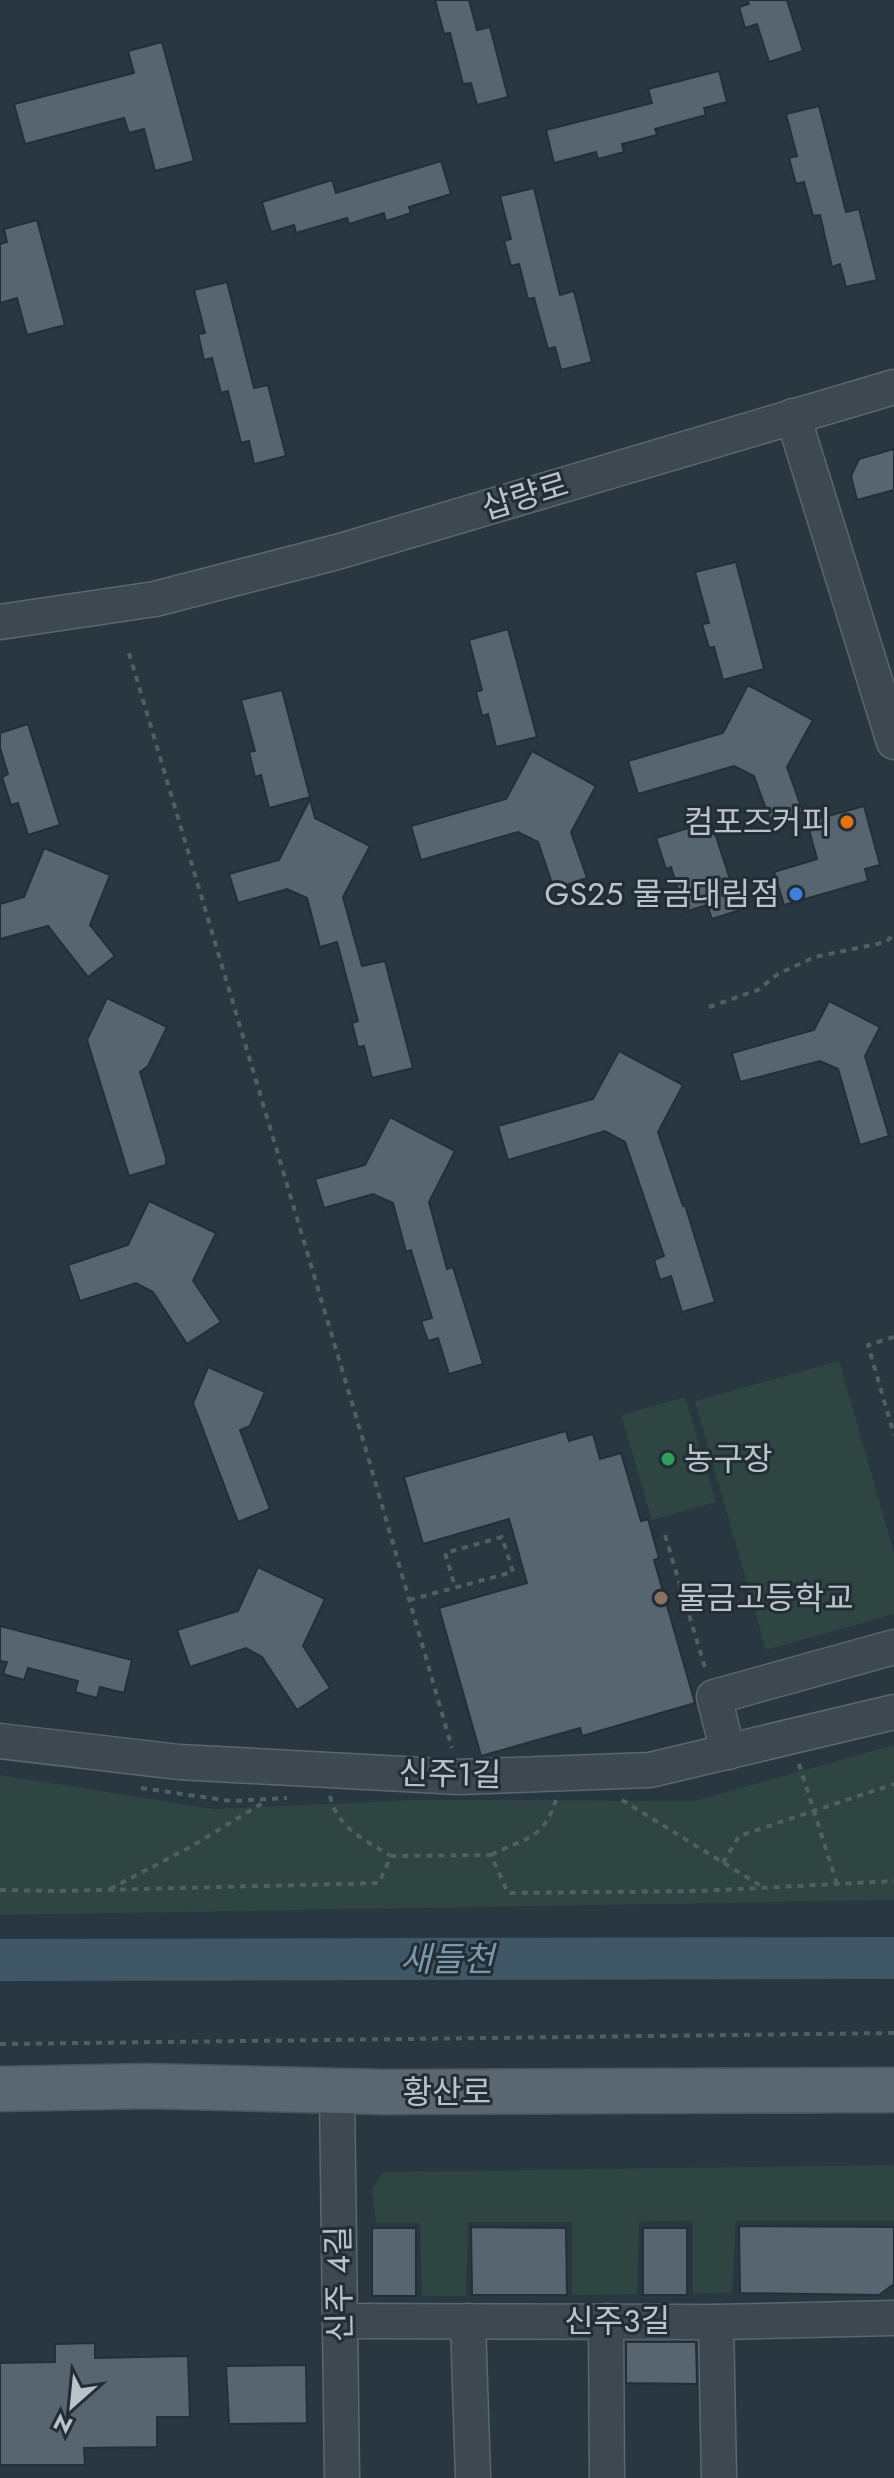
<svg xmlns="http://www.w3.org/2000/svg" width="894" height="2478" viewBox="0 0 894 2478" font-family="Jost,'Noto Sans KR',sans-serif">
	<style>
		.green { fill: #2e4542 }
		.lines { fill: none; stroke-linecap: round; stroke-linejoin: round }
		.river { stroke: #405768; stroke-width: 42 }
		.building { fill: #576570; stroke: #242f37; stroke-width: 2 }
		.minor-casing { stroke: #5b666d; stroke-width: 37 }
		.major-casing { stroke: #4a545c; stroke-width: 47 }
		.path { stroke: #4d6160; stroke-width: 4; stroke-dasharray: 6 6; stroke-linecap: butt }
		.minor { stroke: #3d4850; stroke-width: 34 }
		.major { stroke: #5b6770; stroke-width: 44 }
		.food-dot { fill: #e8710a; stroke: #222d35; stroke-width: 3 }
		.shop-dot { fill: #3f7fe0; stroke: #222d35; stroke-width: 3 }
		.leisure-dot { fill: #2e9e5b; stroke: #222d35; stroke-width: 3 }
		.education-dot { fill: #8d6e63; stroke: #222d35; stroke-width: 3 }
		.labels { text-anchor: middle; stroke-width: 6; stroke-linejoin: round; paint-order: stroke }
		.street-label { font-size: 32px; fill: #bac3ca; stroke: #222d35 }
		.poi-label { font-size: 32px; fill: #bac3ca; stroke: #222d35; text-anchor: end }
		.water-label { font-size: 34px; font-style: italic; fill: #7d97aa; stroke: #222d35 }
	</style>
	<rect width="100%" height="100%" fill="#293740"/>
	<g class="green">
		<path d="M839 1361 894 1553V1614L766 1650 695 1401Z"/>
		<path d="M685 1397 716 1502 652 1520 621 1415Z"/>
		<path d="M894 1745V1900L0 1915V1775L214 1809 416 1800 694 1801Z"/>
		<path d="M894 2165V2221H736L732 2293 693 2294V2221L639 2222 637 2294 572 2295V2222H468L466 2296H422L420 2223H376L372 2188 384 2172Z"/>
	</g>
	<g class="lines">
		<path class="river" d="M0 1960 894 1958"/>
	</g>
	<g class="building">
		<path d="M435 0H469L477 30 490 27 508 97 477 105 471 83 463 84 450 33 444 34Z"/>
		<path d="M747 0H787L803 51 769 62 757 24 745 28 739 7 749 4Z"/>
		<path d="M162 42 194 161 155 171 144 129 129 133 124 118 25 144 14 104 134 73 128 51Z"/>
		<path d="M719 71 727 102 704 108 706 115 655 129 657 135 622 144 624 152 598 159 596 152 554 163 546 130 652 103 648 89Z"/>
		<path d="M819 106 846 212 859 209 877 280 846 287 840 264 832 267 820 215 813 216 804 182 796 184 789 158 797 156 786 114Z"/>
		<path d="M441 161 451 194 409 207 411 213 386 221 384 213 349 224 347 218 296 233 294 225 271 232 262 202 332 180 336 193Z"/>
		<path d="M534 188 560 295 574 291 592 362 561 370 555 347 548 349 534 298 528 299 519 264 511 266 504 241 511 239 500 196Z"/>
		<path d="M37 220 65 325 27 335 17 298 0 303V244L7 242 4 229Z"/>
		<path d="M227 282 254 388 268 385 286 456 254 464 249 441 241 443 228 391 221 393 212 358 204 360 198 334 205 333 194 290Z"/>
		<path d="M894 449V490L857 500 851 476 859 459Z"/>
		<path d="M736 562 764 669 723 680 714 647 709 648 702 624 709 623 695 572Z"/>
		<path d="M508 629 537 737 496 747 488 714 482 716 476 692 482 690 469 640Z"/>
		<path d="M748 685 813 720 787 767 803 812 771 823 754 776 734 766 638 794 628 761 723 733Z"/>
		<path d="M282 690 310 797 269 808 261 775 255 777 249 752 255 751 241 700Z"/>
		<path d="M28 724 60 825 28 835 18 803 11 805 2 777 8 774 0 748V733Z"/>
		<path d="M532 751 596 786 571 832 587 878 554 889 538 842 518 832 421 860 411 826 506 799Z"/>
		<path d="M310 799 315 818 370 846 343 897 362 966 385 961 413 1068 372 1078 364 1046 358 1047 352 1023 358 1021 337 942 320 947 307 898 287 889 238 903 229 874 279 860Z"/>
		<path d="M864 806 880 865 865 869 868 881 784 905 774 872 817 859 807 822Z"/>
		<path d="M711 821 740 910 712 919 707 905 685 912 671 867 666 869 656 838Z"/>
		<path d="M44 848 110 875 90 925 115 956 88 977 48 926 0 939V904L24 897Z"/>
		<path d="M107 998 167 1027 148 1066 140 1072 166 1158V1165L129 1176 87 1040Z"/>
		<path d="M829 1001 880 1027 865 1056 889 1136 860 1145 838 1069 820 1061 740 1082 732 1053 814 1030Z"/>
		<path d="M619 1051 683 1085 658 1132 683 1206 685 1205 715 1302 682 1312 671 1276 660 1280 654 1260 664 1256 625 1142 605 1131 508 1160 498 1126 593 1099Z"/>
		<path d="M390 1117 455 1151 429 1202 447 1269 453 1267 483 1364 449 1374 438 1338 428 1341 421 1321 432 1318 411 1250 406 1252 393 1203 373 1194 324 1208 315 1179 365 1165Z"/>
		<path d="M149 1201 216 1233 193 1281 221 1322 187 1344 153 1292 136 1283 80 1301 68 1265 128 1245Z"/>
		<path d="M208 1367 265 1392 250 1426 240 1430 270 1509 238 1522 193 1403Z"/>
		<path d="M566 1431 569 1441 593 1434 600 1459 621 1453 641 1521 648 1519 659 1558 654 1560 695 1703 582 1736 580 1728 481 1756 439 1608 527 1583 509 1519 423 1544 404 1477Z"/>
		<path d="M258 1567 325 1599 303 1646 330 1688 297 1710 262 1657 246 1648 190 1667 177 1630 238 1611Z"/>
		<path d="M0 1626 132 1660 124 1693 100 1687 97 1698 75 1692 78 1681 28 1668 24 1680 3 1674 7 1662 0 1661Z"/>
		<path d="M739 2226 894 2227V2284L879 2295 740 2293Z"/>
		<path d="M471 2227 566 2228 567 2295H472Z"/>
		<rect x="372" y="2228" width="44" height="68"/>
		<rect x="643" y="2228" width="44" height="67"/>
		<path d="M626 2342H696L697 2384 626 2383Z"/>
		<path d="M95 2343V2358L188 2356 190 2417H157V2447L84 2448 85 2465H0V2363L55 2362V2344Z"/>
		<path d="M306 2365 307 2423 229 2424 226 2366Z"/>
	</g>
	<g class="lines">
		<defs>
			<g id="minor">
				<path d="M793 416 894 742"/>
				<path d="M0 622 155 599 337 552 894 387"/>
				<path d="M0 1741 179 1762 459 1777 650 1770 894 1712"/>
				<path d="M728 1752 714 1697 894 1647"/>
				<path d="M337 2091 342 2478"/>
				<path d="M340 2321 716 2322 894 2318"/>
				<path d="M468 2321 473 2478"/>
				<path d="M606 2321 607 2478"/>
				<path d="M716 2322 719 2478"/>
			</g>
			<path id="major" d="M0 2089 148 2086 384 2092 894 2090"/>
		</defs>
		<use href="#minor" class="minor-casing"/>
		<use href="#major" class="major-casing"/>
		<g class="path">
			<path d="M129 653 368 1457 452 1748"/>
			<path d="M709 1007 758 990 778 974 815 957 886 942 894 934"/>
			<path d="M894 1337 868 1345 894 1435"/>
			<path d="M665 1535 706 1671"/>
			<path d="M409 1600 513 1572 502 1537 445 1553 455 1587"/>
			<path d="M799 1764 837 1884"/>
			<path d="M141 1788 231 1801 287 1798"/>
			<path d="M330 1796C337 1828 365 1840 391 1856"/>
			<path d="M622 1800 761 1886"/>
			<path d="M491 1855C525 1837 542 1842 556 1800"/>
			<path d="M723 1863 739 1836 894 1784"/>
			<path d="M110 1889 192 1846 266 1801"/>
			<path d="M0 1890 59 1891 379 1883 391 1856 491 1855 508 1893 700 1891 894 1881"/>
			<path d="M0 2044 894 2033"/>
		</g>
		<use href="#minor" class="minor"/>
		<use href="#major" class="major"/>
	</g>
	<circle class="food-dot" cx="847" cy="822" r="8"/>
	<circle class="shop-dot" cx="796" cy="894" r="8"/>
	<circle class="leisure-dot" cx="668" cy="1459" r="8"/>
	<circle class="education-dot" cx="661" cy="1598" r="8"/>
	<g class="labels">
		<g class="street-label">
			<text transform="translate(525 496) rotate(-17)" y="11">삽량로</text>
			<text transform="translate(450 1774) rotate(1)" y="11">신주1길</text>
			<text x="447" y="2103">황산로</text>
			<text transform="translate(339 2284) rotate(-91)" y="11">신주 4길</text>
			<text x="617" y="2332">신주3길</text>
		</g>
		<g class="poi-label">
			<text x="831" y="833">컴포즈커피</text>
			<text x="780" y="905">GS25 물금대림점</text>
			<text x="684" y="1470" text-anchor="start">농구장</text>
			<text x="677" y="1609" text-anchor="start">물금고등학교</text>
		</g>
		<g class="water-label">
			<text x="447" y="1971">새들천</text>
		</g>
	</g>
	<g transform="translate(72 2406) rotate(207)" stroke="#222d35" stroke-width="6" paint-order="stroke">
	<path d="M0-6L14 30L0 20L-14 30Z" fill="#bac3ca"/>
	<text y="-12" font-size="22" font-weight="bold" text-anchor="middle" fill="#bac3ca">N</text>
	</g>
</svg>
